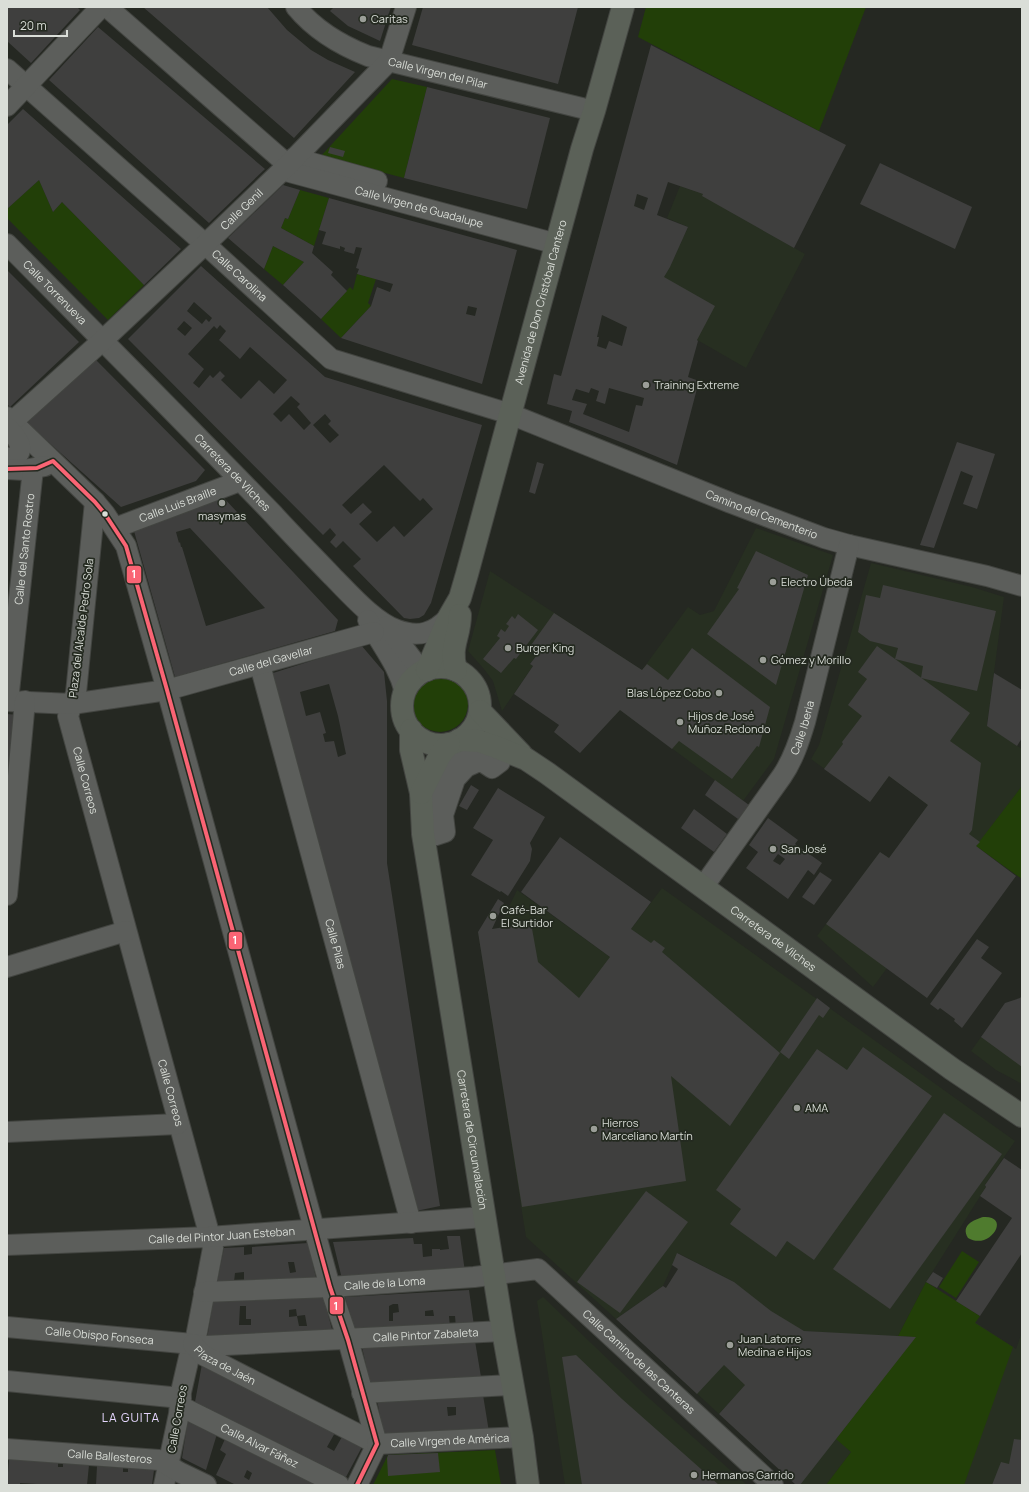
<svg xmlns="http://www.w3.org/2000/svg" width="1029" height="1492" viewBox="0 0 1029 1492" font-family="Manrope,sans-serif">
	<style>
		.built { fill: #272f21 }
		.green { fill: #223f08 }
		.water { fill: #4f7b2e }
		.building { fill: #3f3f3e; fill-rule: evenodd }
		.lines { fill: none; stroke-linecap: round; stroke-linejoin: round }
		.minor-casing { stroke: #434541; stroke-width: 22 }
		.major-casing { stroke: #434541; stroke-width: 24 }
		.minor { stroke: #5c5e5b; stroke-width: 20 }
		.major { stroke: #5b6158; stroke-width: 22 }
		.bus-1-casing { stroke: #242a20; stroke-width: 7 }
		.bus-1 { stroke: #fa6474; stroke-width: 4 }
		.poi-dot { fill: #9b9e98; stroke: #242a20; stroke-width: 1.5 }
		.bus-dot { fill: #daded8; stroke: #242a20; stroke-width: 1.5 }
		.labels { text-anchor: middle; stroke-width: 3.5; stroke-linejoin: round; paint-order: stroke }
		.poi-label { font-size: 11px; fill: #daded8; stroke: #242a20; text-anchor: start }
		.street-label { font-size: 11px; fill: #daded8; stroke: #242a20 }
		.neighbourhood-label { font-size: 12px; letter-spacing: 1px; fill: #e6d5ff; stroke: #242a20 }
		.line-badge { stroke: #242a20; stroke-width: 1.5 }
		.badge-label { font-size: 11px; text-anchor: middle; font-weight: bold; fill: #fff }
	</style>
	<rect width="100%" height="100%" fill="#252822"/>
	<g class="built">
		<path d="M680 186 703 194V196L805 254 746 368 588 277 602 225 670 266 688 227 667 218Z"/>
		<path d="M756 528 833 555 774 759 743 801 620 710 615 716 537 655 530 664 533 666 502 711 493 681 484 669 468 651 490 571 642 670 688 607 700 615 714 611Z"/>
		<path d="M871 563 972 587 1004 597 987 725 1022 749V786L873 987 817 936 880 852 889 858 928 805 889 776 870 802 811 759 819 745Z"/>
		<path d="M662 888 1015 1141 985 1185 986 1187 926 1282 898 1336 916 1337 837 1439 851 1452 826 1485H796L834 1333 804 1331 797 1328 719 1414 663 1362 734 1282 678 1253 663 1286 616 1319 526 1237 478 932 499 928 517 890 610 957Z"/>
		<path d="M1022 996V1084L996 1070 971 1051 981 1037Z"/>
		<path d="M543 1297 642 1392 747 1485H565L537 1301Z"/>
		<path d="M975 1322 1016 1349 1022 1332V1485H847Z"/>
	</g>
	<g class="green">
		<path d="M646 7H866L819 131 638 37Z"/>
		<path d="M392 79 427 87 404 178 321 156Z"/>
		<path d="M39 180 53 212 62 202 144 285 108 320 7 218V209Z"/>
		<path d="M300 190 329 198 314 246 281 228 285 218 288 219Z"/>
		<path d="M273 246 304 262 283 285 264 269Z"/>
		<path d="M357 274 376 279 368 303 371 306 341 338 321 319 350 287 353 290Z"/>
		<circle cx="440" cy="704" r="28"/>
		<path d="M1022 786V879L976 846Z"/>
		<path d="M962 1251 979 1262 956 1298 939 1287Z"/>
		<path d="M926 1282 980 1316 975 1323 1013 1347 964 1485H826L851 1452 836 1439 915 1337 898 1336Z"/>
		<path d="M495 1450 501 1485H373L388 1455Z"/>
	</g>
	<path class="water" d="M983 1217C1012 1215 990 1251 968 1238 960 1225 974 1220 983 1217Z"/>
	<g class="building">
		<path d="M7 7H77L80 10 31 63 7 41Z"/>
		<path d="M143 7H267L287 30 311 50 328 60 355 72 294 138Z"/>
		<path d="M334 7H391L380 41 348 26 330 11Z"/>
		<path d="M423 7H578L558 84 412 45Z"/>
		<path d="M98 27 265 169 209 223 49 80Z"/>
		<path d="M651 45 846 145 794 248 702 196 703 194 668 182 657 215 688 227 670 267 664 277 715 306 697 340 698 341 688 377 699 381 677 465 631 446 569 422 572 411 547 404 554 374 561 376ZM637 194 648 198 644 210 634 206ZM602 315 627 327 622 346 609 341 606 349 597 346 599 337H597ZM591 388 599 391 596 401 605 404 609 388 644 398 642 406 636 405 629 432 583 414 587 404 572 400 574 394 576 389 589 393Z"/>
		<path d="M427 87 550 118 527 209 404 178Z"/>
		<path d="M23 109 181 249 144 285 62 202 53 212 39 180 7 209V125Z"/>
		<path d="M330 147 345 151 343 157 328 153Z"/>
		<path d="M880 163 972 207 955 249 860 204Z"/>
		<path d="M283 185 300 190 288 219 285 218 281 228 314 246 312 253 333 272 331 275 347 291 321 319 283 285 304 262 273 246 264 269 228 238Z"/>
		<path d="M329 198 517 250 482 384 341 338 371 306 377 287 390 292 393 284 357 274 359 269 356 268 362 248 356 247 354 254 344 251 345 248 340 246V249L322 244 326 232 319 230ZM468 306 477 308 475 316 466 314Z"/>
		<path d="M201 266 325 377 482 425 431 603 424 615 419 618 410 619 404 618 400 614 353 566 361 559 343 541 336 548 330 542 336 535 330 528 323 535 128 339ZM194 302 212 318 209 322 206 319 202 324 187 311ZM184 321 192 328 185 336 177 329ZM220 325 226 331 219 340 240 359 250 347 287 380 274 394 259 380 241 399 221 380 225 376 220 371 213 378 210 375 199 388 193 383 204 369 188 354 214 326 217 329ZM291 396 300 404 297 407 311 423 304 430 289 414 281 422 273 414ZM325 414 331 421 328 424 339 435 330 443 313 425ZM384 465 420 501 423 498 433 509 404 537 394 526 377 542 359 524 372 512 363 503 351 514 342 505Z"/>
		<path d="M7 270 79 342 10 407 7 404Z"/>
		<path d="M96 360 205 470 196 481 121 507 26 422Z"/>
		<path d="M957 442 995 454 977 509 963 504 973 476 961 471 934 548 920 545Z"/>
		<path d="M537 462 544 464 535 494 529 492Z"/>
		<path d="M223 497 338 620 335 631 175 677 134 531ZM190 528 249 591 265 608 206 626 182 547H181L180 542 179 543 176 532Z"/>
		<path d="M756 551 808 575 776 685 707 634 739 589 737 588Z"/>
		<path d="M883 585 996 611 977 691 921 678 923 666 895 659 898 648 870 641 858 632 866 595 880 598Z"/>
		<path d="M554 613 642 670 647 664 668 680 692 648 770 707 759 747 757 746 732 779 679 741 672 749 620 710 580 753 554 732 559 725 514 694 533 666 530 664 537 655 529 648Z"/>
		<path d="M518 614 538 630 516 659 514 658 501 673 483 659 500 638 497 636 501 629 505 632 509 626 506 624 512 616 515 619Z"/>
		<path d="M361 645 384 672 387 701V863L440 1206 416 1211 270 674ZM329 684 338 716 346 754 338 757 334 741 325 742 323 734 326 733 320 712 306 716 300 692Z"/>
		<path d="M877 646 970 713 950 741 981 763 972 830 969 834 980 842 976 846 1016 876 927 998 826 924 880 852 889 858 928 805 889 776 870 802 824 769 843 744 842 742 862 716 848 705 867 679 858 672Z"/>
		<path d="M994 673 1022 690V738L1017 746 987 726Z"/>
		<path d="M7 714 18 715 7 813Z"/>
		<path d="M715 780 749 805 738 819 705 795Z"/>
		<path d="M471 785 479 790 467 810 459 806Z"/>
		<path d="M498 788 545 817 530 843 532 849 530 861 508 896 501 891 500 892 471 875 493 840 473 828Z"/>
		<path d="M694 809 727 834 714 852 681 828Z"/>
		<path d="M768 818 798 840 795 844 822 863 814 875 808 870 788 899 746 868 758 852 749 845ZM778 854 785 859 780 865 773 861Z"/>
		<path d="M560 837 651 902 631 929 651 943 654 940 665 948 662 952 780 1053 730 1126 671 1076 686 1181 522 1207 478 932 498 899 504 903 492 929 531 923 538 962 579 998 610 957 521 892Z"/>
		<path d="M820 872 832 880 814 905 802 897Z"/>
		<path d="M977 939 989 947 981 958 1002 973 962 1028 954 1021 955 1019 940 1008 938 1010 930 1004Z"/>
		<path d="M1022 996V1067L981 1037 1005 1003 1020 998Z"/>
		<path d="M817 998 830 1008 823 1018 819 1015 789 1059 780 1052Z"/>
		<path d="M863 1047 932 1096 814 1260 787 1241 776 1257 730 1224 741 1209 716 1190 817 1049 847 1070Z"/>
		<path d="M944 1113 1002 1154 890 1309 833 1269Z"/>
		<path d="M1004 1158 1022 1170V1253L980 1316 956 1301 1012 1218 980 1196 986 1187 985 1185Z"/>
		<path d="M646 1191 688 1222 620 1313 577 1282Z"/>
		<path d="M447 1236H460L465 1272 342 1279 333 1242 413 1238 414 1244H422L423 1257 432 1256V1249H440V1250L449 1249Z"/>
		<path d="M308 1243 316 1278 244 1282V1272L235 1273 234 1282 217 1283 224 1248 244 1247V1255L252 1254V1247ZM288 1262H294L296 1272 290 1273Z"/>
		<path d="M677 1253 734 1282 771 1311 804 1331 916 1337 800 1485H796L719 1414 745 1385 724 1365 697 1394 616 1319 663 1286 666 1288 678 1269 672 1265Z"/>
		<path d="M933 1272 943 1278 937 1288 926 1282Z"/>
		<path d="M469 1290 474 1326 456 1328 455 1316H449L450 1328 356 1333 345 1297ZM393 1304H398L399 1312 393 1313V1321H389V1306ZM433 1310 434 1316H425V1311Z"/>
		<path d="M323 1296 333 1333 207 1339 213 1302ZM240 1306H246V1319H251V1325H239ZM296 1309 297 1316 305 1315 307 1326H299L297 1316 289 1317V1310Z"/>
		<path d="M475 1341 481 1377 370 1383 362 1347Z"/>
		<path d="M576 1355 622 1399 719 1485H582L562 1357Z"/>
		<path d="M202 1364 336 1431 327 1447 334 1451 343 1435 363 1445 346 1477 195 1402Z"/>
		<path d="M483 1395 489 1432 384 1437 377 1400ZM447 1407H456V1415L448 1416Z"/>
		<path d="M188 1420 217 1434 206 1470 182 1458Z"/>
		<path d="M225 1439 317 1485H236L216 1475 226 1454 220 1450ZM247 1470 252 1473 249 1480 244 1477Z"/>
		<path d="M1014 1439 1022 1440V1485H992L1001 1462 1009 1464Z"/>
		<path d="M438 1453 440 1472 388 1476 387 1458 388 1455Z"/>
		<path d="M9 1459 58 1463V1467H63V1463L89 1465 87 1485H53L20 1483V1485H7Z"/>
		<path d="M97 1466 123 1468V1472H128V1468L154 1470 152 1485H96Z"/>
	</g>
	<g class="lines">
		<defs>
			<g id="minor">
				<path d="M107 7 288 165"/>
				<path id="s1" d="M296 7C315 30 340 45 368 56L594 111"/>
				<path id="s2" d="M7 69 205 244 331 359 510 414 731 503 824 538 849 545 987 576 1022 586"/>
				<path d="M7 106 101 7"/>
				<path d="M294 158 377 181"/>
				<path id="s3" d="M282 170 557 244"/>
				<path id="s4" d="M7 244C96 334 185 423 273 514 292 535 312 555 332 576 349 593 374 622 397 630 419 638 434 633 449 617"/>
				<path d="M7 417 95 502 105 514 126 546 167 690 330 1287 348 1340 377 1444 357 1485"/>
				<path id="s5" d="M12 422 102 341 216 234 288 165 389 61 406 7"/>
				<path d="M7 458 16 457C26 447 16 437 8 428"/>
				<path d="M7 469 24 470 45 466"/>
				<path id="s6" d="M95 502 76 693 68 716 213 1248 196 1337 190 1353 181 1392 179 1414 164 1485"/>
				<path id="s7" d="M115 528 240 481"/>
				<path d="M368 620C381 645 398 664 405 692"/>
				<path d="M387 626 422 672"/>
				<path id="s8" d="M260 665 411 1223"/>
				<path id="s9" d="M7 701 72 704 167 690 374 632"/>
				<path id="s10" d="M8 701 33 469"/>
				<path d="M472 749 482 751 500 762 492 768 483 762H477L466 767 455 779 443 815 445 832 436 835C436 813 432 764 457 753 462 751 467 751 472 749Z"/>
				<path id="s11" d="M703 887 782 776C793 760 799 742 805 722L849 545"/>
				<path d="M7 895 25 701"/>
				<path d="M7 967 126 931"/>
				<path d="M7 1132 178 1124"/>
				<path id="s12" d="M7 1245 209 1237 485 1217"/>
				<path id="s13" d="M204 1292 330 1287 474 1277 538 1269 773 1485"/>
				<path id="s14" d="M7 1327 193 1344 205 1346 503 1331"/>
				<path id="s15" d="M193 1344 203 1355 377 1444"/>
				<path d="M7 1381 181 1398"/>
				<path d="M362 1393 512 1385"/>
				<path id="s16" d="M180 1406 339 1485"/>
				<path id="s17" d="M377 1444 522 1437"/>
				<path id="s18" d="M7 1449 159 1460 179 1472 206 1485"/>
			</g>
			<g id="major">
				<circle cx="441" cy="706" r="39"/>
				<path id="s19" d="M427 670 449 617 460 598 467 574 582 149 594 111 623 7"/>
				<path d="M456 670C449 646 460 637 460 615"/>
				<path d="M480 711 521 754"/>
				<path id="s20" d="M411 730V750L421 793 423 834 503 1331 522 1437 528 1485"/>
				<path id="s21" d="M459 740 479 741 496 747 526 759 547 773 952 1069 1022 1116"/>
				<path d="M421 793 440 755 449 744"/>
			</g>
		</defs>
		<use href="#minor" class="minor-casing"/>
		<use href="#major" class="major-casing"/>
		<use href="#minor" class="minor"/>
		<use href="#major" class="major"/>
		<defs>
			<path id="bus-1" d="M7 469 37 468 53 461 95 502 105 514 126 546 167 690 330 1287 348 1340 377 1444 357 1485"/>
		</defs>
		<use href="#bus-1" class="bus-1-casing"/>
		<use href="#bus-1" class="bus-1"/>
	</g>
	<g class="poi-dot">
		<circle cx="363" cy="19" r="4"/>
		<circle cx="646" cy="385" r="4"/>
		<circle cx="222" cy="503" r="4"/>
		<circle cx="773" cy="582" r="4"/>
		<circle cx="508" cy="648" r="4"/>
		<circle cx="763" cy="660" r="4"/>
		<circle cx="719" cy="693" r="4"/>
		<circle cx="680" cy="722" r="4"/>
		<circle cx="773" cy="849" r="4"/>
		<circle cx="493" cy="916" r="4"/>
		<circle cx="797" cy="1108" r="4"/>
		<circle cx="594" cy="1129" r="4"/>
		<circle cx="730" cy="1345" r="4"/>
		<circle cx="694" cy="1475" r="4"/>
	</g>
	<circle class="bus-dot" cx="105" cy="514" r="3.5"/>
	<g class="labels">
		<g class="poi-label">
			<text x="371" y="23">Caritas</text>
			<text x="654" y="389">Training Extreme</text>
			<text x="222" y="520" text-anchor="middle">masymas</text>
			<text x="781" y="586">Electro Úbeda</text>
			<text x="516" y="652">Burger King</text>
			<text x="771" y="664">Gómez y Morillo</text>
			<text x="711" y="697" text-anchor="end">Blas López Cobo</text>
			<text x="688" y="720">Hijos de José<tspan x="688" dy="13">Muñoz Redondo</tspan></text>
			<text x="781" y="853">San José</text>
			<text x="501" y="914">Café-Bar<tspan x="501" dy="13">El Surtidor</tspan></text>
			<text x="805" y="1112">AMA</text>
			<text x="602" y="1127">Hierros<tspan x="602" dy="13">Marceliano Martín</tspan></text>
			<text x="738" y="1343">Juan Latorre<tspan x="738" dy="13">Medina e Hijos</tspan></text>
			<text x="702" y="1479">Hermanos Garrido</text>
		</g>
		<g class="street-label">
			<text dy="4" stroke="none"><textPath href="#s1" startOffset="160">Calle Virgen del Pilar</textPath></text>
			<text dy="4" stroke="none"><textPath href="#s3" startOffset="142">Calle Virgen de Guadalupe</textPath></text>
			<text dy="4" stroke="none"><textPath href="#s5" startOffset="313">Calle Genil</textPath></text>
			<text dy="4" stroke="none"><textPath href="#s2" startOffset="311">Calle Carolina</textPath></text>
			<text dy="4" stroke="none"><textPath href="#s4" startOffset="68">Calle Torrenueva</textPath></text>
			<text dy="4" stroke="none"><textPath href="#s19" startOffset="386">Avenida de Don Cristóbal Cantero</textPath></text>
			<text dy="4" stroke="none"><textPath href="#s4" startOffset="321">Carretera de Vilches</textPath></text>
			<text dy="4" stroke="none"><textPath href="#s7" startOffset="67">Calle Luis Braille</textPath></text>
			<text dy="4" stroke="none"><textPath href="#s2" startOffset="893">Camino del Cementerio</textPath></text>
			<text dy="4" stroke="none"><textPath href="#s10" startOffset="153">Calle del Santo Rostro</textPath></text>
			<text transform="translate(81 628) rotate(-83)" y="4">Plaza del Alcalde Pedro Sola</text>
			<text dy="4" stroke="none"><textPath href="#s9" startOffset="269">Calle del Gavellar</textPath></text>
			<text dy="4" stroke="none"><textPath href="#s11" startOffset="189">Calle Iberia</textPath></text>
			<text dy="4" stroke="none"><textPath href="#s6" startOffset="283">Calle Correos</textPath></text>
			<text dy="4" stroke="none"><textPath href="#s21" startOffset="376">Carretera de Vilches</textPath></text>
			<text dy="4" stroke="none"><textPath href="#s8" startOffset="289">Calle Pilas</textPath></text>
			<text dy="4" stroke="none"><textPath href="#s6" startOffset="607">Calle Correos</textPath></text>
			<text dy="4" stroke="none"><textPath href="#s20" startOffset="415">Carretera de Circunvalación</textPath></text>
			<text dy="4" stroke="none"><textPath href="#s12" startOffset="215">Calle del Pintor Juan Esteban</textPath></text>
			<text dy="4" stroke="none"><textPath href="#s13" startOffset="181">Calle de la Loma</textPath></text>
			<text dy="4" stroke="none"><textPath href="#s14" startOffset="93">Calle Obispo Fonseca</textPath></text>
			<text dy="4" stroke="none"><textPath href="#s14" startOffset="420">Calle Pintor Zabaleta</textPath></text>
			<text dy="4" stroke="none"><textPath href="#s13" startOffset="472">Calle Camino de las Canteras</textPath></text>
			<text dy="4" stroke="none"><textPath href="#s15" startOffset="39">Plaza de Jaén</textPath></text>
			<text transform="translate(177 1419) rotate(-80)" y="4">Calle Correos</text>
			<text dy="4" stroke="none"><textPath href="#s17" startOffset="73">Calle Virgen de América</textPath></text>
			<text dy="4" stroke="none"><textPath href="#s16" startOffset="89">Calle Alvar Fáñez</textPath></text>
			<text dy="4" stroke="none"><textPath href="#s18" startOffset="103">Calle Ballesteros</textPath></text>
		</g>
		<g class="neighbourhood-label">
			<text x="131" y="1422">LA GUITA</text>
		</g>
	</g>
	<g class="line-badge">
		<rect x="126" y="565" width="16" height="19" rx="4" fill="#fa6474"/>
		<rect x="228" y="931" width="15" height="19" rx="4" fill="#fa6474"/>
		<rect x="329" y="1296" width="15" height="19" rx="4" fill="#fa6474"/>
	</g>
	<g class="badge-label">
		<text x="134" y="578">1</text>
		<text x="235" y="944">1</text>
		<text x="336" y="1310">1</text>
	</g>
	<rect width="1029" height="1492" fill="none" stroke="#daded8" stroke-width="16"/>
	<path d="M14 30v6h53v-6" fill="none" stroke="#daded8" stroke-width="2"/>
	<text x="20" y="30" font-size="12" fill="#daded8" stroke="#242a20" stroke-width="3" paint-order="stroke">20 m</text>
</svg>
